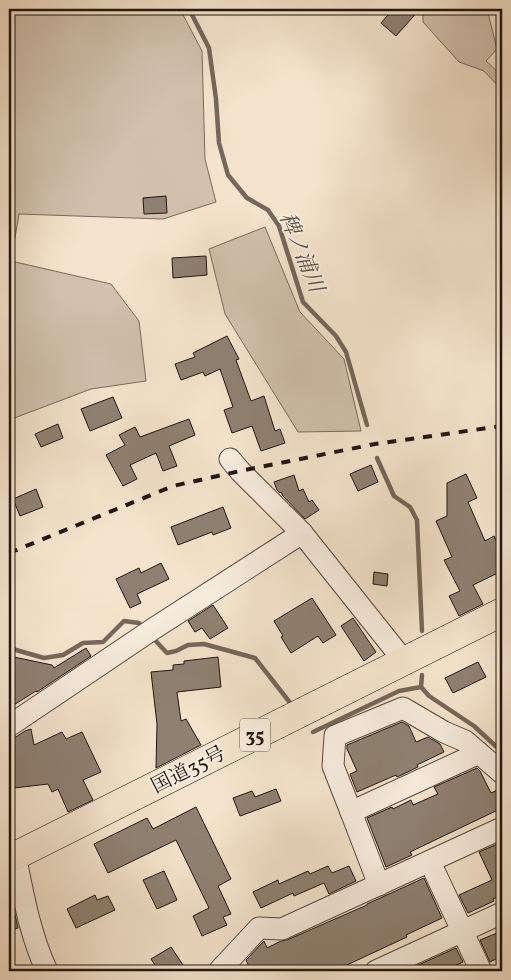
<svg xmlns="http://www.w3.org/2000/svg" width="511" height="980" viewBox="0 0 511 980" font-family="Vollkorn,'Noto Serif JP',serif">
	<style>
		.green { fill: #d1c1ad; stroke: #796b5e }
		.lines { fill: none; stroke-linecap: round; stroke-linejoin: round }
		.stream { stroke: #75675a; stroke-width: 4.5 }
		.building { fill: #8f8172; stroke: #21150f }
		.minor-casing { stroke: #56493e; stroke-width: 23 }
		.highway-casing { stroke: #21150f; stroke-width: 29 }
		.minor { stroke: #f8edde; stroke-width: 21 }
		.highway { stroke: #f5e4cd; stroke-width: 28 }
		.rail { stroke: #21150f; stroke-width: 4; stroke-dasharray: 9 9; stroke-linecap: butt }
		.labels { text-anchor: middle; stroke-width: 4; stroke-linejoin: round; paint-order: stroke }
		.shield { fill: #f8edde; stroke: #62564d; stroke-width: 1 }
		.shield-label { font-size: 19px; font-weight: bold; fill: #21150f }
		.street-label { font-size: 20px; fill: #21150f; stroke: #f8edde }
		.water-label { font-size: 21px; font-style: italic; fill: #594c41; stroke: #f8edde }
	</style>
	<rect width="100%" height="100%" fill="#f5e4cd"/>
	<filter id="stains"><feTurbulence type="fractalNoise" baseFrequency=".004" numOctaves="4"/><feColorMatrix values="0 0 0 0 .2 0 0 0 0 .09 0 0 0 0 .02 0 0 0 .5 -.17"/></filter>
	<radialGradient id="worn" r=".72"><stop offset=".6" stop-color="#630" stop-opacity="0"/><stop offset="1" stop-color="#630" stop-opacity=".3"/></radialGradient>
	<g class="green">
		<path d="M9 9H180L202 51 205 159 216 202 163 219 19 214 11 261 111 284 139 321 146 381 91 389 9 420Z"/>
		<path d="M423 9H487L497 49 486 61 499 73 502 71V90L484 71 459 62 423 22Z"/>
		<path d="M265 227 300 312 344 359 361 431 298 432 225 314 209 249Z"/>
	</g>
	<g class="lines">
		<g class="stream">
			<path d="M189 9 209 48 216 99 219 143 228 175 247 198 268 210 279 226 303 302 336 336 346 352 367 425"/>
			<path d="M377 458 394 496 410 507 417 520 422 631"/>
			<path d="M153 638 167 653 176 651 188 645 204 644 255 658 291 704"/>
			<path d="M9 648 44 658 63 655 83 643 103 642 124 621 139 623 144 628"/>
			<path d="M422 675 421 687 429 696 474 726 502 752"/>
			<path d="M313 732 399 691 421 687"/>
		</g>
	</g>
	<g class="building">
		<path d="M393 9H420L396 36 381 23Z"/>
		<path d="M166 196 167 213 144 214 143 198Z"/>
		<path d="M206 256 207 275 173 278 172 258Z"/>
		<path d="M227 336 239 359 236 360 251 401 264 396 275 431 280 429 285 443 261 451 252 426 232 433 224 410 233 407 220 369 205 376 203 372 181 380 175 364 195 357 193 353Z"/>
		<path d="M113 397 122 418 90 431 81 409Z"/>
		<path d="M189 419 195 435 169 446 177 466 163 471 156 453 130 465 137 479 123 486 106 455 125 445 119 435 135 427 140 437Z"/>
		<path d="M58 424 63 438 41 447 35 434Z"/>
		<path d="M371 465 378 482 358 491 350 474Z"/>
		<path d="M466 474 477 498 468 502 485 541 494 536 502 553V571L473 585 483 604 459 616 449 596 460 591 444 560 452 557 436 521 447 516V483Z"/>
		<path d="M294 475 299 491 303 489 309 502 312 500 319 510 305 519 283 496 281 492 280 493 277 490 274 482Z"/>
		<path d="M36 489 43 507 20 516 13 499Z"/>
		<path d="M223 507 231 528 213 535 212 532 178 545 171 527Z"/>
		<path d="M161 563 169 579 137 594 141 603 130 608 116 579 139 568 141 573Z"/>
		<path d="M374 572 388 574 387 586 373 584Z"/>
		<path d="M312 598 336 635 323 643 318 636 291 653 281 637 283 636 274 621Z"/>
		<path d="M213 605 228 628 210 639 202 628 195 632 188 621Z"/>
		<path d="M353 618 376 652 364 661 341 626Z"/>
		<path d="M86 648 91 656 37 692 36 691 9 708V656L52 665 54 668Z"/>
		<path d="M218 657 221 687 177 692 181 721 186 719 201 745 156 768 157 724 151 672 173 670V665L184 664V661Z"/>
		<path d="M478 662 486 677 453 693 445 678Z"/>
		<path d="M402 722 409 726 416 742 428 737 440 744 444 752 417 765 418 767 397 777 396 775 357 792 350 774 357 771 347 749V745Z"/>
		<path d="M31 729 34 745 62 732 66 739 82 732 101 772 83 780 93 800 68 812 58 789 52 792 48 784 14 788 11 769H9V752H12L9 738 16 737 25 731Z"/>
		<path d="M477 768 480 771 491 793 502 788V808L410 852 412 855 386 867 367 818 392 807 393 809 411 800 413 805 438 794 434 787Z"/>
		<path d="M276 789 281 801 240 816 233 798 252 791 255 797Z"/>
		<path d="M196 807 231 879 218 886 231 914 223 917 227 925 202 936 193 916 209 908 176 840 108 873 94 844 147 818 153 829Z"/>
		<path d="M502 842V901L499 896 493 899 494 901 468 913 459 895 492 880 479 852Z"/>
		<path d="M328 866 332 873 349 866 356 881 329 894 324 883 294 896 293 893 261 908 253 892 278 880 279 884 308 871 310 874Z"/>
		<path d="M164 871 177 900 157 909 143 880Z"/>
		<path d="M424 878 442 918 406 935 407 937 334 971H251L246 960 264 941 267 948 281 941 287 940 367 905V904Z"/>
		<path d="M9 892H10L18 928 9 931Z"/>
		<path d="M95 895 97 900 108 896 115 910 76 928 67 909Z"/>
		<path d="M502 931V956L490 962 480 940Z"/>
		<path d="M171 947 187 971H159L151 959Z"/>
		<path d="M456 948 463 962 444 971H405Z"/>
	</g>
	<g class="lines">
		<defs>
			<g id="minor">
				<path d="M230 459 240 471 302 533 404 661"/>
				<path d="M9 726 153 629 302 533"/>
				<path d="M351 812 333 766 335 736 403 708 444 732 465 741 502 773"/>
				<path d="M15 855C23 894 30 935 47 971"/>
				<path d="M430 862 481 971"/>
				<path d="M379 885 351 812 479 753"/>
				<path d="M219 971 259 928 282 929 502 828"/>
				<path d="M376 971 502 913"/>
			</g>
			<path id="highway" d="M9 859 502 612"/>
		</defs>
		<use href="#minor" class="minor-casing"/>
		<use href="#highway" class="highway-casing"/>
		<use href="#minor" class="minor"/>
		<use href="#highway" class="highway"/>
		<path class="rail" d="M9 553 173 486 240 471 375 444 502 426"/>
	</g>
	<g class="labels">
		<rect class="shield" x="240" y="718.5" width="30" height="33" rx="4"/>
		<g class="shield-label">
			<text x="255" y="742">35</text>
		</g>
		<g class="street-label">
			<text transform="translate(188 769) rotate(-27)" y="7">国道35号</text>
		</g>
		<g class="water-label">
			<text transform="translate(302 252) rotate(68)" y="7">稗ノ浦川</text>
		</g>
	</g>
	<rect width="511" height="980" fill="none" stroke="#f5e4cd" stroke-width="30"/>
	<rect x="10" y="10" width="491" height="960" fill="none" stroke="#21150f" stroke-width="2.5"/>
	<rect x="15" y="15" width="481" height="950" fill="none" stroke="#21150f"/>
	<rect width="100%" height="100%" filter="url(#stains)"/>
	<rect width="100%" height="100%" fill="url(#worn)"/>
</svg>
